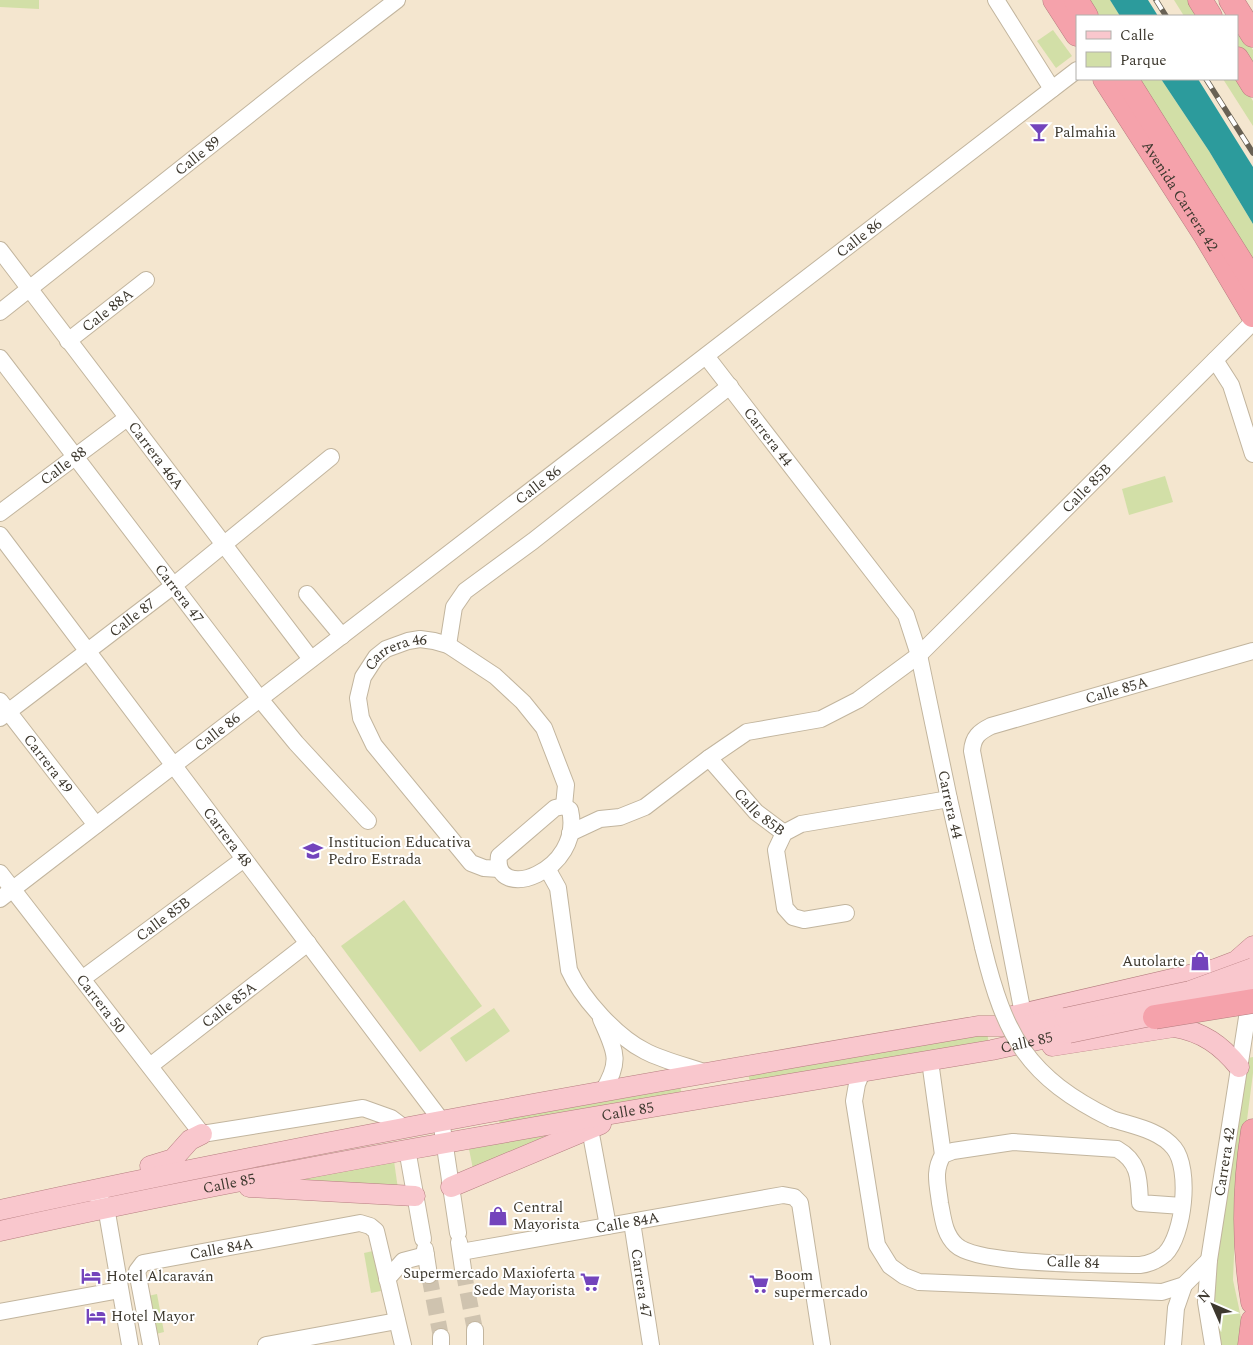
<svg xmlns="http://www.w3.org/2000/svg" width="1253" height="1345" viewBox="0 0 1253 1345" font-family="Spectral,serif">
	<style>
		.green { fill: #d2dfa7 }
		.water { fill: #2c9b9c }
		.lines { fill: none; stroke-linecap: round; stroke-linejoin: round }
		.minor-tunnel { stroke: #cfc3af; stroke-width: 16; stroke-dasharray: 16 8; stroke-linecap: butt }
		.minor-casing { stroke: #c2b59e; stroke-width: 18 }
		.major-casing { stroke: #b57d7f; stroke-width: 21 }
		.highway-casing { stroke: #b57d7f; stroke-width: 25 }
		.minor { stroke: #fff; stroke-width: 16 }
		.major { stroke: #f9c7cd; stroke-width: 20 }
		.highway { stroke: #f5a2ab; stroke-width: 24 }
		.rail-casing { stroke: #686154; stroke-width: 5.5 }
		.rail { stroke: #fff; stroke-width: 4; stroke-dasharray: 11; stroke-linecap: butt }
		.minor-bridge-casing { stroke: #c2b59e; stroke-width: 18; stroke-linecap: butt }
		.major-bridge-casing { stroke: #b57d7f; stroke-width: 21; stroke-linecap: butt }
		.highway-bridge-casing { stroke: #b57d7f; stroke-width: 25; stroke-linecap: butt }
		.minor-bridge { stroke: #fff; stroke-width: 16 }
		.major-bridge { stroke: #f9c7cd; stroke-width: 20 }
		.highway-bridge { stroke: #f5a2ab; stroke-width: 24 }
		.labels { text-anchor: middle; stroke-width: 4; stroke-linejoin: round; paint-order: stroke }
		.poi-label { font-size: 15px; fill: #3d382e; stroke: #fff; text-anchor: start }
		.street-label { font-size: 15px; fill: #3d382e; stroke: #fff }
	</style>
	<rect width="100%" height="100%" fill="#f4e6cf"/>
	<g class="green">
		<path d="M0 0H39V9L0 7Z"/>
		<path d="M1083 0H1110L1120 16H1094Z"/>
		<path d="M1174 0H1189L1199 16H1184Z"/>
		<path d="M1237 25 1253 50V72L1237 46Z"/>
		<path d="M1053 30 1072 56 1056 68 1037 41Z"/>
		<path d="M1237 76 1253 101V126L1223 79H1237Z"/>
		<path d="M1134 79H1161L1209 151 1253 224V269Z"/>
		<path d="M1165 476 1173 502 1129 515 1122 489Z"/>
		<path d="M404 900 482 1006 420 1052 341 946Z"/>
		<path d="M494 1008 510 1031 466 1062 450 1038Z"/>
		<path d="M987 1033 989 1043 750 1083 748 1073Z"/>
		<path d="M1253 1057V1073L1236 1206 1233 1280 1243 1327 1241 1345H1220C1208 1288 1218 1235 1227 1179 1234 1139 1241 1099 1248 1058Z"/>
		<path d="M680 1085 682 1097 500 1126 498 1115Z"/>
		<path d="M584 1127 473 1169 469 1149Z"/>
		<path d="M394 1161 398 1189 276 1180Z"/>
		<path d="M373 1251 381 1291 371 1293 364 1253Z"/>
		<path d="M157 1294 164 1332 156 1334 148 1296Z"/>
	</g>
	<g class="water">
		<path d="M1110 0H1148L1158 16H1120Z"/>
		<path d="M1161 79H1198L1253 167V224L1209 151Z"/>
	</g>
	<g class="lines">
		<g class="minor-tunnel">
			<path d="M463 1269 475 1330"/>
			<path d="M429 1275 441 1337"/>
		</g>
		<defs>
			<g id="minor">
				<path d="M996 0 1052 89"/>
				<path id="s1" d="M0 250 311 659"/>
				<path id="s2" d="M0 312 303 72 397 0"/>
				<path id="s3" d="M68 341 146 280"/>
				<path id="s4" d="M706 356 906 615 919 655 949 799 983 947"/>
				<path id="s5" d="M0 358 260 699 296 743 368 821"/>
				<path d="M1215 360 1231 385 1253 454"/>
				<path id="s6" d="M0 513 127 418"/>
				<path id="s7" d="M0 535 441 1120 458 1233"/>
				<path d="M307 594 342 636"/>
				<path d="M448 645 454 607 465 591 533 541 730 386"/>
				<path id="s8" d="M0 701 96 825"/>
				<path id="s9" d="M0 718 173 586 331 457"/>
				<path id="s10" d="M709 758 747 732 821 719 858 700 919 655 1253 322"/>
				<path d="M564 806 570 810C584 872 492 904 499 856L555 808Z"/>
				<path id="s11" d="M570 833 600 819 620 817 645 807 709 758 756 812 784 833"/>
				<path id="s12" d="M499 869 484 868 471 863 374 745 361 718 358 698 363 677 376 657 386 649 408 641 420 639 434 641 448 645 495 676 523 702 544 728 566 785 564 806"/>
				<path d="M548 870 558 888 569 970C582 999 617 1037 645 1051 664 1061 687 1066 707 1073"/>
				<path id="s13" d="M0 873 202 1134 363 1108 391 1118 403 1127"/>
				<path id="s14" d="M0 899 1077 70"/>
				<path d="M846 913 804 920 793 917 785 908 776 850 784 833 801 824 949 799"/>
				<path id="s15" d="M82 979 244 859"/>
				<path d="M601 1019C615 1051 622 1060 603 1091"/>
				<path id="s16" d="M1025 1024 972 751C973 737 979 732 991 726L1253 651"/>
				<path d="M930 1061 943 1155"/>
				<path id="s17" d="M150 1066 308 943"/>
				<path d="M862 1072 857 1084 854 1101 877 1245 890 1266 904 1276 919 1282 1162 1292 1184 1285 1209 1260"/>
				<path d="M1112 1119C1133 1126 1160 1130 1174 1148 1191 1169 1184 1235 1165 1254 1158 1260 1149 1264 1140 1265 1105 1264 978 1266 956 1245 944 1234 943 1218 940 1203 938 1185 933 1171 943 1155L953 1151 1013 1142 1117 1149C1140 1162 1139 1180 1140 1203L1182 1206"/>
				<path d="M590 1129 608 1226"/>
				<path d="M407 1149 423 1239"/>
				<path d="M92 1190 106 1207 130 1345"/>
				<path id="s18" d="M632 1222 651 1345"/>
				<path d="M459 1242 463 1269"/>
				<path d="M425 1249 429 1275"/>
				<path id="s19" d="M461 1252 783 1195 794 1197 800 1203 822 1345"/>
				<path d="M387 1279 403 1261 426 1255"/>
				<path d="M0 1312 120 1290"/>
				<path d="M475 1330V1345"/>
				<path d="M441 1337V1345"/>
				<path id="s20" d="M151 1345 137 1271 143 1263 360 1223 370 1226 376 1231 403 1345"/>
				<path d="M266 1345 397 1321"/>
				<path d="M1173 1345 1176 1308 1184 1285"/>
				<path id="s21" d="M1213 1345 1206 1302 1209 1260 1251 992"/>
			</g>
			<g id="major">
				<path d="M1008 1017 1215 969 1236 961 1253 946"/>
				<path d="M1052 1046 1174 1027C1203 1032 1221 1045 1239 1067"/>
				<path d="M150 1166 173 1159 190 1140 202 1134"/>
				<path d="M249 1187 415 1196"/>
				<path d="M451 1187 601 1124"/>
				<path d="M0 1210C324 1139 651 1082 978 1026H1025L1065 1018"/>
				<path id="s22" d="M0 1231C328 1158 661 1106 992 1050L1069 1033"/>
			</g>
			<g id="highway">
				<path d="M1055 0 1077 34"/>
				<path d="M1076 0 1086 16"/>
				<path d="M1200 0 1210 16"/>
				<path d="M1231 0 1253 35"/>
				<path d="M1237 59 1253 85"/>
				<path id="s23" d="M1105 79 1206 236 1253 315"/>
				<path d="M1126 79 1253 281"/>
				<path d="M1253 1131C1244 1189 1243 1244 1253 1302"/>
				<path d="M1250 1345 1253 1321"/>
			</g>
		</defs>
		<use href="#minor" class="minor-casing"/>
		<use href="#major" class="major-casing"/>
		<use href="#highway" class="highway-casing"/>
		<use href="#minor" class="minor"/>
		<use href="#major" class="major"/>
		<use href="#highway" class="highway"/>
		<defs>
			<g id="rail">
				<path d="M1156 0 1166 16"/>
				<path d="M1206 79 1253 153"/>
			</g>
		</defs>
		<use href="#rail" class="rail-casing"/>
		<use href="#rail" class="rail"/>
		<defs>
			<path id="minor-bridge" d="M983 947C1005 1037 1027 1077 1112 1119"/>
			<g id="major-bridge">
				<path d="M1205 1002 1253 983"/>
				<path d="M1065 1018 1190 991 1253 968"/>
				<path d="M1069 1033 1170 1012"/>
			</g>
			<path id="highway-bridge" d="M1155 1017 1253 1001"/>
		</defs>
		<use href="#minor-bridge" class="minor-bridge-casing"/>
		<use href="#major-bridge" class="major-bridge-casing"/>
		<use href="#highway-bridge" class="highway-bridge-casing"/>
		<use href="#minor-bridge" class="minor-bridge"/>
		<use href="#major-bridge" class="major-bridge"/>
		<use href="#highway-bridge" class="highway-bridge"/>
	</g>
	<defs>
		<symbol id="bar-bare" viewBox="-9 -9 18 18"><path d="M-6-5H6L.8 .8V4.5H3.5V6h-7V4.5H-.8V.8Z" fill="#7344bc" stroke="#fff" stroke-width="2.5" paint-order="stroke"/></symbol>
		<symbol id="school-bare" viewBox="-9 -9 18 18"><path d="M0-5L7-2L0 1L-7-2ZM-4 1L0 2.5L4 1V4Q0 6-4 4Z" fill="#7344bc" stroke="#fff" stroke-width="2.5" paint-order="stroke"/></symbol>
		<symbol id="shop-bare" viewBox="-9 -9 18 18"><path d="M-5-2.5h2.3a2.7 3.5 0 0 1 5.4 0H5L5.5 6h-11ZM-1.5-2.5h3a1.5 2.3 0 0 0-3 0Z" fill="#7344bc" stroke="#fff" stroke-width="2.5" paint-order="stroke"/></symbol>
		<symbol id="hotel-bare" viewBox="-9 -9 18 18"><path d="M-6-4.5h1.5V1H6V5H4.5V3h-9V5H-6ZM-4 0a1.8 1.8 0 1 1 3.6 0ZM.5 0V-2.5h3Q6-2.5 6 0Z" fill="#7344bc" stroke="#fff" stroke-width="2.5" paint-order="stroke"/></symbol>
		<symbol id="supermarket-bare" viewBox="-9 -9 18 18"><path d="M-6-5.5h2.5l.6 2H6L4.5 2H-2.5L-4.4-4H-6ZM-1.5 3.2a1.3 1.3 0 1 0 .1 0ZM3 3.2a1.3 1.3 0 1 0 .1 0Z" fill="#7344bc" stroke="#fff" stroke-width="2.5" paint-order="stroke"/></symbol>
	</defs>
	<g fill-rule="evenodd">
		<use href="#bar-bare" x="1025" y="118" width="28" height="28"/>
		<use href="#school-bare" x="299" y="837" width="28" height="28"/>
		<use href="#shop-bare" x="1186" y="947" width="28" height="28"/>
		<use href="#shop-bare" x="484" y="1202" width="28" height="28"/>
		<use href="#hotel-bare" x="77" y="1262" width="28" height="28"/>
		<use href="#supermarket-bare" x="576" y="1268" width="28" height="28"/>
		<use href="#supermarket-bare" x="745" y="1270" width="28" height="28"/>
		<use href="#hotel-bare" x="82" y="1302" width="28" height="28"/>
	</g>
	<g class="labels">
		<g class="poi-label">
			<text x="1054" y="137">Palmahia</text>
			<text x="328" y="847">Institucion Educativa<tspan x="328" dy="17">Pedro Estrada</tspan></text>
			<text x="1185" y="966" text-anchor="end">Autolarte</text>
			<text x="513" y="1212">Central<tspan x="513" dy="17">Mayorista</tspan></text>
			<text x="575" y="1278" text-anchor="end">Supermercado Maxioferta<tspan x="575" dy="17">Sede Mayorista</tspan></text>
			<text x="774" y="1280">Boom<tspan x="774" dy="17">supermercado</tspan></text>
			<text x="106" y="1281">Hotel Alcaraván</text>
			<text x="111" y="1321">Hotel Mayor</text>
		</g>
		<g class="street-label">
			<text dy="5" stroke="none"><textPath href="#s2" startOffset="252">Calle 89</textPath></text>
			<text dy="5" stroke="none"><textPath href="#s23" startOffset="139">Avenida Carrera 42</textPath></text>
			<text dy="5" stroke="none"><textPath href="#s14" startOffset="1084">Calle 86</textPath></text>
			<text dy="5" stroke="none"><textPath href="#s3" startOffset="50">Cale 88A</textPath></text>
			<text dy="5" stroke="none"><textPath href="#s4" startOffset="102">Carrera 44</textPath></text>
			<text dy="5" stroke="none"><textPath href="#s1" startOffset="258">Carrera 46A</textPath></text>
			<text dy="5" stroke="none"><textPath href="#s6" startOffset="79">Calle 88</textPath></text>
			<text dy="5" stroke="none"><textPath href="#s14" startOffset="679">Calle 86</textPath></text>
			<text dy="5" stroke="none"><textPath href="#s10" startOffset="475">Calle 85B</textPath></text>
			<text dy="5" stroke="none"><textPath href="#s5" startOffset="296">Carrera 47</textPath></text>
			<text dy="5" stroke="none"><textPath href="#s9" startOffset="166">Calle 87</textPath></text>
			<text dy="5" stroke="none"><textPath href="#s12" startOffset="298">Carrera 46</textPath></text>
			<text dy="5" stroke="none"><textPath href="#s16" startOffset="442">Calle 85A</textPath></text>
			<text dy="5" stroke="none"><textPath href="#s14" startOffset="274">Calle 86</textPath></text>
			<text dy="5" stroke="none"><textPath href="#s8" startOffset="79">Carrera 49</textPath></text>
			<text dy="5" stroke="none"><textPath href="#s4" startOffset="522">Carrera 44</textPath></text>
			<text dy="5" stroke="none"><textPath href="#s11" startOffset="235">Calle 85B</textPath></text>
			<text dy="5" stroke="none"><textPath href="#s7" startOffset="378">Carrera 48</textPath></text>
			<text dy="5" stroke="none"><textPath href="#s15" startOffset="101">Calle 85B</textPath></text>
			<text dy="5" stroke="none"><textPath href="#s13" startOffset="165">Carrera 50</textPath></text>
			<text dy="5" stroke="none"><textPath href="#s17" startOffset="100">Calle 85A</textPath></text>
			<text dy="5" stroke="none"><textPath href="#s22" startOffset="1044">Calle 85</textPath></text>
			<text dy="5" stroke="none"><textPath href="#s22" startOffset="639">Calle 85</textPath></text>
			<text dy="5" stroke="none"><textPath href="#s21" startOffset="185">Carrera 42</textPath></text>
			<text dy="5" stroke="none"><textPath href="#s22" startOffset="234">Calle 85</textPath></text>
			<text dy="5" stroke="none"><textPath href="#s19" startOffset="169">Calle 84A</textPath></text>
			<text dy="5" stroke="none"><textPath href="#s20" startOffset="165">Calle 84A</textPath></text>
			<text transform="translate(1073 1262) rotate(2)" y="5">Calle 84</text>
			<text dy="5" stroke="none"><textPath href="#s18" startOffset="62">Carrera 47</textPath></text>
		</g>
	</g>
	<rect x="1076" y="15" width="162" height="65" fill="#ffffff" stroke="#b1afab"/>
	<rect x="1086" y="31" width="25" height="8" fill="#f9c7cd" stroke="#b1afab"/>
	<text x="1120" y="40" font-size="15" fill="#3d382e">Calle</text>
	<rect x="1086" y="52" width="25" height="15" fill="#d2dfa7" stroke="#b1afab"/>
	<text x="1120" y="65" font-size="15" fill="#3d382e">Parque</text>
	<g transform="translate(1213 1305) rotate(315)" stroke="#ffffff" stroke-width="4" paint-order="stroke">
	<path d="M0-4L9 19L0 12L-9 19Z" fill="#3d382e"/>
	<text y="-8" font-size="14" font-weight="bold" text-anchor="middle" fill="#3d382e">N</text>
	</g>
</svg>
